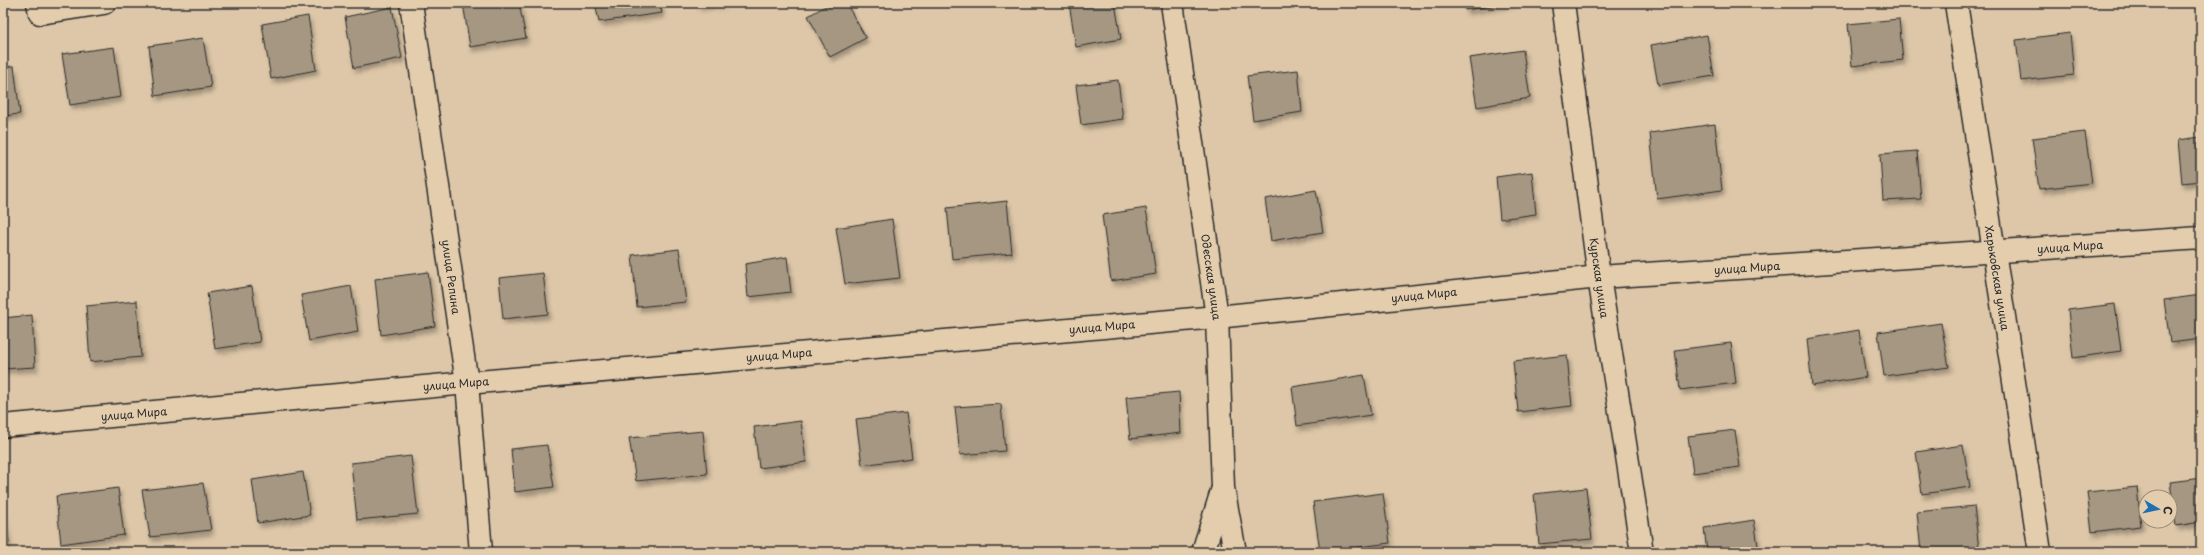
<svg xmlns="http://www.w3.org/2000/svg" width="2204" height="555" viewBox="0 0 2204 555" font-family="'Playpen Sans',sans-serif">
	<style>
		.building { fill: #a59781; stroke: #2b2b2b; filter: url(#shadow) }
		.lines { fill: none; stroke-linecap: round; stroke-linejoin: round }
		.street-casing { stroke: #2b2b2b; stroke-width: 25 }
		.street { stroke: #e4cdad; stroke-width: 22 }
		.labels { text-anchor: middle; stroke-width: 3.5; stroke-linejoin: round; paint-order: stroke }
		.street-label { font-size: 11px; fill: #2b2b2b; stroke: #e4cdad }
	</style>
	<defs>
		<filter id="shadow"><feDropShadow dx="2.5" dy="4.5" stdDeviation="2" flood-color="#0004"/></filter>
	</defs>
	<rect width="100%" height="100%" fill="#ddc7a8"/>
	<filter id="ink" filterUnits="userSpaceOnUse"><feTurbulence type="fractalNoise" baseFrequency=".025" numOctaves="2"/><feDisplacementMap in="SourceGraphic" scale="8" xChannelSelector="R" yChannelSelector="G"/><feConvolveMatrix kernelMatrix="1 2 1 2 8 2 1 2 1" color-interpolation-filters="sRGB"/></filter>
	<g filter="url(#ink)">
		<g class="building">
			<path d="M463 3H519L526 38 470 47Z"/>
			<path d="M595 3H660L662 13 599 22Z"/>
			<path d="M697 3H723L698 6Z"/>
			<path d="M831 3H846L866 38 830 57 808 16Z"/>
			<path d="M1069 3H1115L1121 39 1076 47Z"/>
			<path d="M1465 3H1513L1465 10Z"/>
			<path d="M392 7 402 58 354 68 345 17Z"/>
			<path d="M308 16 316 70 271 79 262 24Z"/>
			<path d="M1899 19 1903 60 1852 66 1848 24Z"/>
			<path d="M2070 33 2074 75 2021 81 2016 40Z"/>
			<path d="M1707 35 1714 76 1658 85 1651 45Z"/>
			<path d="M203 38 211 87 155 96 149 46Z"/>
			<path d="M114 47 121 97 70 105 62 54Z"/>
			<path d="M1523 50 1530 98 1477 107 1469 58Z"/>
			<path d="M14 66 20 114 3 116V67Z"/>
			<path d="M1298 70 1302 112 1253 120 1247 76Z"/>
			<path d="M1118 80 1123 119 1081 125 1076 85Z"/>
			<path d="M1715 124 1722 190 1657 199 1650 133Z"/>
			<path d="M2085 132 2092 183 2039 189 2032 138Z"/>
			<path d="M2201 137V181L2182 183 2178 140Z"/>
			<path d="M1917 151 1921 199 1883 201 1880 154Z"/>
			<path d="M1532 172 1536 214 1500 219 1496 177Z"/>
			<path d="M1316 190 1323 232 1271 241 1265 199Z"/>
			<path d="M1007 201 1012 253 952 259 947 208Z"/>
			<path d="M1146 208 1156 274 1111 281 1102 215Z"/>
			<path d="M892 219 900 278 845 284 836 228Z"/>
			<path d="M679 249 686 302 637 307 632 255Z"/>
			<path d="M787 257 791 292 748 297 745 264Z"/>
			<path d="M428 272 435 326 381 335 375 279Z"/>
			<path d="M543 273 548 314 503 319 499 278Z"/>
			<path d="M252 286 260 342 215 349 207 293Z"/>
			<path d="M351 286 358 332 309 341 301 295Z"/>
			<path d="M2201 295V339L2170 343 2164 300Z"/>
			<path d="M137 301 141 357 90 362 86 306Z"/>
			<path d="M2115 304 2121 351 2073 358 2068 310Z"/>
			<path d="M32 315 35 367 3 369V318Z"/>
			<path d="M1941 323 1949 367 1884 376 1878 332Z"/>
			<path d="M1859 330 1866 377 1812 386 1807 339Z"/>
			<path d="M1731 343 1736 383 1680 390 1675 350Z"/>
			<path d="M1567 355 1572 406 1518 412 1513 361Z"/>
			<path d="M1364 375 1371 415 1297 426 1292 387Z"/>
			<path d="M1179 392 1181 433 1130 439 1126 397Z"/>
			<path d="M1001 404 1005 451 960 455 955 407Z"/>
			<path d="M906 413 912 458 862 465 856 419Z"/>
			<path d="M801 421 806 462 759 468 754 427Z"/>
			<path d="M1735 430 1740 467 1693 473 1688 436Z"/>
			<path d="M703 431 707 474 636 481 629 438Z"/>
			<path d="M547 445 554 487 515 492 511 449Z"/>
			<path d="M1963 445 1970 487 1922 494 1916 452Z"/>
			<path d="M411 456 418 514 357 520 351 463Z"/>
			<path d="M303 472 310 515 258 523 252 480Z"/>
			<path d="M2201 478V522L2176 526 2170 482Z"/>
			<path d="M203 483 211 530 150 537 142 490Z"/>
			<path d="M2137 487 2141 526 2092 532 2087 492Z"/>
			<path d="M118 488 124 535 61 544 56 496Z"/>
			<path d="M1586 488 1592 539 1539 544 1534 494Z"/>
			<path d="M1383 493 1390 543 1320 552 1313 502Z"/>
			<path d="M1974 506 1979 550 1921 552 1917 512Z"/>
			<path d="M3 512 9 543H3Z"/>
			<path d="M1754 520 1759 552H1707L1704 528Z"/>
		</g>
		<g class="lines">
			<defs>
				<g id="street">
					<path d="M38 3 40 13 104 3"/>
					<path d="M411 3 467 383 481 552"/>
					<path d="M1172 3 1217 317 1223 488 1235 552"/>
					<path d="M1563 3 1599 277 1642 552"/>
					<path d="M1956 3 2040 552"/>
					<path d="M3 426 467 383 1217 317 1599 277 2201 238"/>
					<path d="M1203 552 1222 491"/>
				</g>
			</defs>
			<use href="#street" class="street-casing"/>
			<use href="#street" class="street"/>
		</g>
	</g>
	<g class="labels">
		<g class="street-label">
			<text transform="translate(2070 247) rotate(-4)" y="4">улица Мира</text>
			<text transform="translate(1747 268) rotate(-4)" y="4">улица Мира</text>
			<text transform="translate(451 277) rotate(82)" y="4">улица Репина</text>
			<text transform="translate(1211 277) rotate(82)" y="4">Одесская улица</text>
			<text transform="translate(1599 278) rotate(82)" y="4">Курская улица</text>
			<text transform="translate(1997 278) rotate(81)" y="4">Харьковская улица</text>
			<text transform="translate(1424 295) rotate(-6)" y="4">улица Мира</text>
			<text transform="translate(1102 327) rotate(-5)" y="4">улица Мира</text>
			<text transform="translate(779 355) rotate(-5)" y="4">улица Мира</text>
			<text transform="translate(456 384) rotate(-5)" y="4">улица Мира</text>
			<text transform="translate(134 414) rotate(-5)" y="4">улица Мира</text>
		</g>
	</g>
	<rect width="2204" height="555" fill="none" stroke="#e4cdad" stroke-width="16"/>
	<rect x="8" y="8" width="2188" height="539" fill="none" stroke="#2b2b2b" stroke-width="1.5" filter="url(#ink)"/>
	<g transform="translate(2158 509) rotate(99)"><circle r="19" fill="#e4cdad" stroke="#9a8c79"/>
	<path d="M0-3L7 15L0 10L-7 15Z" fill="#1f6fb2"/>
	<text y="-6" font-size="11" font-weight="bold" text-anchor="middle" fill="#2b2b2b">С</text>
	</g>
</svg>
